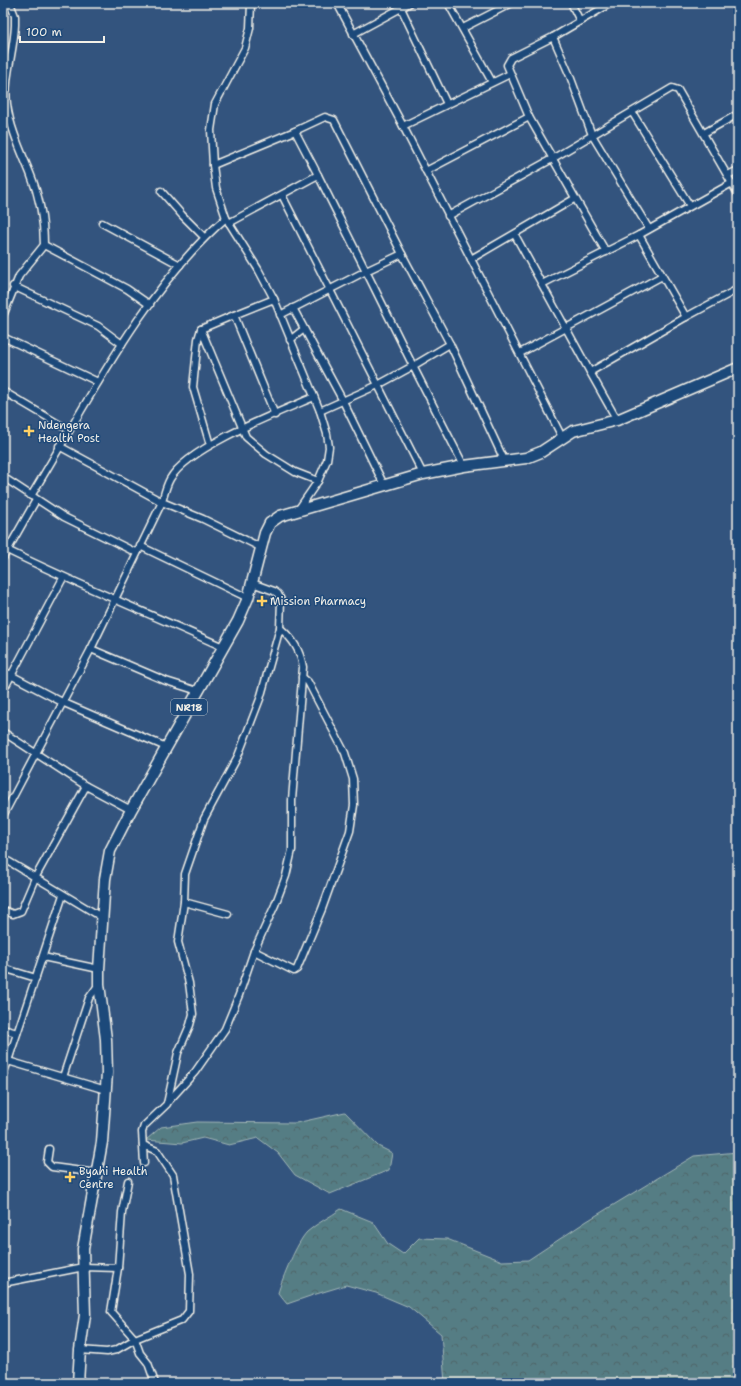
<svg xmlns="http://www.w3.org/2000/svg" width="741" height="1386" viewBox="0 0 741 1386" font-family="'Shantell Sans',sans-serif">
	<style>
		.forest { fill: url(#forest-crowns); stroke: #a4b7b6 }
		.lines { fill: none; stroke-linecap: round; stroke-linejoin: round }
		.street-casing { stroke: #f4f1e8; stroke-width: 9 }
		.primary-casing { stroke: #f4f1e8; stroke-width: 13 }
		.street { stroke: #1f4a7a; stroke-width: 6 }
		.primary { stroke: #1f4a7a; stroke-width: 10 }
		.poi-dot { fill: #ffd166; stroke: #1f4a7a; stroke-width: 1.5 }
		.labels { text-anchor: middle; stroke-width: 3; stroke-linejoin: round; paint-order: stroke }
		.shield { fill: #1f4a7a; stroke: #b4bfc7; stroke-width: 1 }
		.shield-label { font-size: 10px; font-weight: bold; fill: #f4f1e8 }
		.poi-label { font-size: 11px; fill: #f4f1e8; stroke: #1f4a7a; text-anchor: start }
	</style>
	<defs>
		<pattern id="forest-crowns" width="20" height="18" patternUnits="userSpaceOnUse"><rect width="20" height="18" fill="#547d84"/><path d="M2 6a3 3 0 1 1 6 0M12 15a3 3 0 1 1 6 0" fill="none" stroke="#4f6568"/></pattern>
	</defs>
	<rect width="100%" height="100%" fill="#33547e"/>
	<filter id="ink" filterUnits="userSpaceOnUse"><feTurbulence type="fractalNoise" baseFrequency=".025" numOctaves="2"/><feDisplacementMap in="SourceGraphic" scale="8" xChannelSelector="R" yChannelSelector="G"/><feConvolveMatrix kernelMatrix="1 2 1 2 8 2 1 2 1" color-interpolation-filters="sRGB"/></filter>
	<g filter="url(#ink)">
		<g class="forest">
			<path d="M345 1112 378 1146 392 1153 389 1170 330 1194 295 1175 278 1153 258 1138 229 1145 203 1138 182 1143 146 1140 161 1127 197 1122 296 1123Z"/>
			<path d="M738 1152V1383H445L441 1334 409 1307 376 1293 346 1285 313 1295 287 1304 278 1293C282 1279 297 1242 307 1232 317 1223 330 1217 341 1209L373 1222 388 1244 403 1254 419 1238 447 1239 502 1261 528 1260 587 1221 694 1156Z"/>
		</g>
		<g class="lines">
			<defs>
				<g id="street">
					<path d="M251 3 250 28 245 48 215 104 211 130 213 165 216 188 226 218 258 269 274 299 320 411 327 434 329 447 327 460 318 481 298 510"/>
					<path d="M337 3 403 126 562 437"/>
					<path d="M410 3 401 8 447 104"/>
					<path d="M448 3 492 82"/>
					<path d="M571 3 580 21"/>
					<path d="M463 28 512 3"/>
					<path d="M353 34 401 8"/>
					<path d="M553 37 570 76 592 135 649 229"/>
					<path d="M632 112 690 206"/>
					<path d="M403 126 510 74"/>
					<path d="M295 131 318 175"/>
					<path d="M704 133 738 114"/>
					<path d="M213 165 295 131 325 117 334 120 402 254 450 344 505 462"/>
					<path d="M426 171 529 117"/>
					<path d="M728 175 738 170"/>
					<path d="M161 191 182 215 204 237"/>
					<path d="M282 195 423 474"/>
					<path d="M448 216 552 159 672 88 678 90 738 194"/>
					<path d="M102 223 180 265"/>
					<path d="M229 223 318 175 366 271 402 254"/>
					<path d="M515 235 590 372"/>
					<path d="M639 235 686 317"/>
					<path d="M44 245 127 289 150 305"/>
					<path d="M606 252 529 117 507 65 511 58 553 37 611 3"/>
					<path d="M471 259 574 199"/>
					<path d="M542 284 639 235 732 183"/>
					<path d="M13 286 98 326 122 344"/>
					<path d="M274 299 234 315 275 415"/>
					<path d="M293 308 343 401 384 485"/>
					<path d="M280 315 366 271 413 366 378 385 320 411"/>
					<path d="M3 316 19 276 44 245C44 221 39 195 30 173 21 151 10 128 7 104 4 78 14 51 15 25V16L10 3"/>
					<path d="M201 329 246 437 266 454 295 472 318 481"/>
					<path d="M3 337 98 382"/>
					<path d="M290 340 304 329"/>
					<path d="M450 344 413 366 464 466"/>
					<path d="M520 353 662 276"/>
					<path d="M3 391 69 430"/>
					<path d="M617 420 590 372 686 317 738 289"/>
					<path d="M210 445 193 387 198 339 201 329 234 315"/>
					<path d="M3 477 64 517 137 553"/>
					<path d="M31 496C88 402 143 290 226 218"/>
					<path d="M140 546 248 598"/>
					<path d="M260 547 203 519 162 502C164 495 166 486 170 479 188 447 279 412 314 397"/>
					<path d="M7 550C78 585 151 614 223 647"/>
					<path d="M3 558 36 500"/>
					<path d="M91 649 166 681 198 691"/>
					<path d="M3 671 62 702 166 747"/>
					<path d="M3 691 63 578"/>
					<path d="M3 732 86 786 35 878 21 911 13 914 3 910"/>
					<path d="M86 786 131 810"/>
					<path d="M3 816 91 649 162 502 59 446"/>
					<path d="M3 858 103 918"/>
					<path d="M184 902 228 914"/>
					<path d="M254 951 294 971 297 969 322 909 350 831 354 805 353 779 345 753 308 682 302 677"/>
					<path d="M43 957 99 969"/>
					<path d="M3 968 36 978"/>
					<path d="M3 1029 17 1033"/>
					<path d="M8 1061 106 1090"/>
					<path d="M3 1076 63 895"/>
					<path d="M63 1077 89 998 99 984"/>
					<path d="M167 1103 195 1072 225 1029 239 995 254 951 275 905 286 876 292 850V800L303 667C300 650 293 639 280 628"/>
					<path d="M49 1149 47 1162 52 1167 97 1173"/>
					<path d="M144 1163 142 1132 144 1126 167 1104 178 1053 190 1025 193 1014 189 983 178 942 184 902 185 874 204 819 238 756 260 699 280 628 281 600 278 594 274 591 252 583"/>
					<path d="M128 1181 122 1212 118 1268 111 1312 135 1339 140 1353 148 1363 155 1383"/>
					<path d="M3 1283 84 1267 118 1268"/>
					<path d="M80 1350 107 1352 116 1350 135 1339 182 1320 189 1311 190 1274 173 1175 157 1151 143 1145"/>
				</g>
				<path id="primary" d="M78 1383 80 1350 85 1315 83 1249 102 1142 107 1073 106 1039 99 984V969L105 879 110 851 131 810 238 621 248 598 265 533 270 523 280 516 423 474 464 466 526 458 541 452 573 431 617 420 738 368"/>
			</defs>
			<use href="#street" class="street-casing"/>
			<use href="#primary" class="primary-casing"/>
			<use href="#street" class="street"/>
			<use href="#primary" class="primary"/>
		</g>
	</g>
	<g class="poi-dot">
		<path d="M27 425h4v4h4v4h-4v4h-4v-4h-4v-4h4z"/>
		<path d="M260 595h4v4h4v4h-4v4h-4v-4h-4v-4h4z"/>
		<path d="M68 1171h4v4h4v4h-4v4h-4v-4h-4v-4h4z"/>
	</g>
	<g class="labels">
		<rect class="shield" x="171" y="699" width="36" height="16" rx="3"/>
		<g class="shield-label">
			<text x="189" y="711">NR18</text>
		</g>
		<g class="poi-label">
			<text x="38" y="429">Ndengera<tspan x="38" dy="13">Health Post</tspan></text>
			<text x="270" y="605">Mission Pharmacy</text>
			<text x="79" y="1175">Byahi Health<tspan x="79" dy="13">Centre</tspan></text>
		</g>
	</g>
	<rect width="741" height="1386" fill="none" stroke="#1f4a7a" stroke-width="16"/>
	<rect x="8" y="8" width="725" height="1370" fill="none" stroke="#f4f1e8" stroke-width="1.5" filter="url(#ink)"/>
	<path d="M20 36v6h84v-6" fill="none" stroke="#f4f1e8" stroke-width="2"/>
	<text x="26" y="36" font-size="12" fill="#f4f1e8" stroke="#1f4a7a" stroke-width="3" paint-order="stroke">100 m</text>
</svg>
